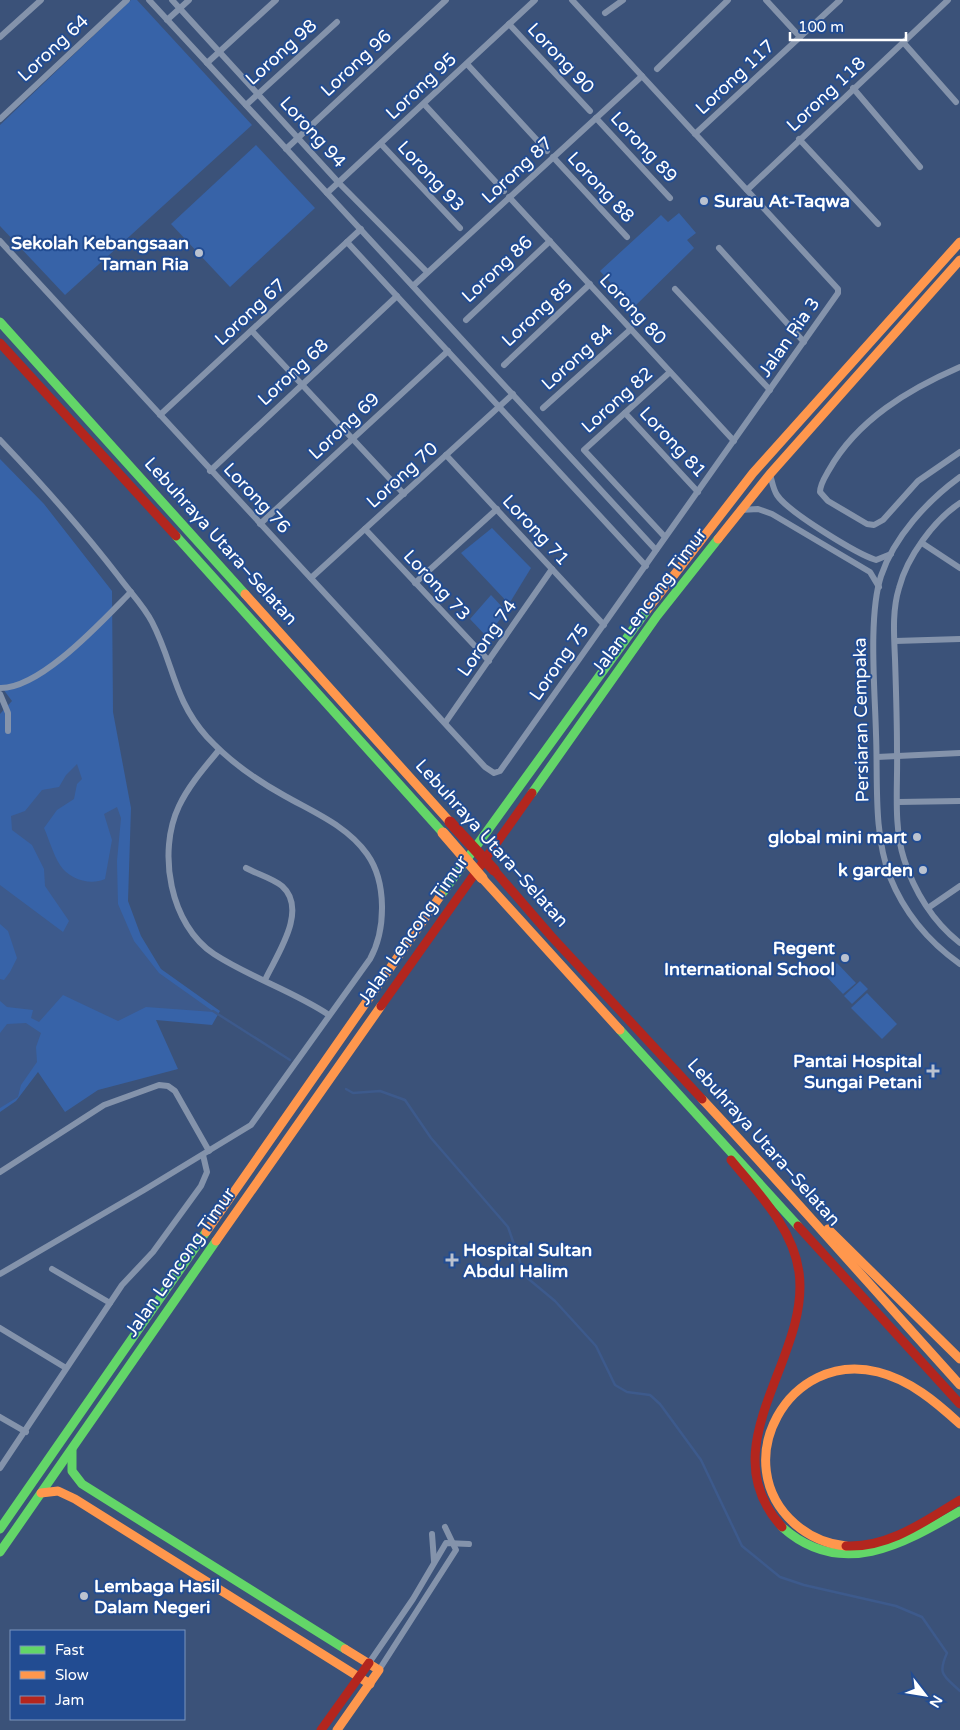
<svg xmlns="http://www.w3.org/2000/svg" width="960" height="1730" viewBox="0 0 960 1730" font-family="'Varela Round',sans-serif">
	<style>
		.green { fill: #3763a8 }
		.water { fill: #3d5a8c }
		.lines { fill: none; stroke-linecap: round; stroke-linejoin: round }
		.stream { stroke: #3d5a8c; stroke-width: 2.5 }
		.street { stroke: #8493ab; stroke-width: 6 }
		.fast { stroke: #63d668; stroke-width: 9 }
		.slow { stroke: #ff974d; stroke-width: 9 }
		.jam { stroke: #b3261e; stroke-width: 9 }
		.slow-bridge { stroke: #ff974d; stroke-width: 11 }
		.jam-bridge { stroke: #b3261e; stroke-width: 11 }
		.poi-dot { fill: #bac2d0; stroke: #224c92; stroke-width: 2 }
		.labels { text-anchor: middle; stroke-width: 4; stroke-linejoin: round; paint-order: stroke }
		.street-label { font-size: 18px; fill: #fff; stroke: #224c92 }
		.poi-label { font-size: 18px; font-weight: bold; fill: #fff; stroke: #224c92; text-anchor: end }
	</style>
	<rect width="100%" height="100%" fill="#3b5279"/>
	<g class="green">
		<path d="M131 0H137L252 125 65 295 0 226V125Z"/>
		<path d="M256 145 315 208 230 287 171 224Z"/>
		<path d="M679 213 696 233 687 240 694 248 633 308 600 271 661 215 668 222Z"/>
		<path d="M0 459 44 504 112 591 113 712 131 808 128 901 141 936 161 969 220 1011 212 1025 156 1020 178 1069 98 1090 65 1112 38 1072 16 1101 0 1112V714L12 701 0 685Z"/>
		<path d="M492 528 531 568 509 604 461 553Z"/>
		<path d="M491 595 506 611 487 637 470 619Z"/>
		<path d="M837 963 856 983 843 994 825 975Z"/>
		<path d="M860 981 868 989 852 1004 844 996Z"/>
		<path d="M867 993 897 1024 882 1039 851 1008Z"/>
	</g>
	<g class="water">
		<path d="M77 764 82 779 77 784 74 799 57 810 44 828C49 839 53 854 60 865 69 879 90 886 105 879L112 840 104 814 117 807 121 818 117 861 118 904 134 941 159 973 214 1012 146 1007 118 1021 63 995 39 1022 31 1018 33 1010 7 1007 0 1001V979L4 980 10 972 17 958 8 931 0 924V885L63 932 69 921 45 886 44 869 32 845 12 830 11 816 25 811 42 790 59 787 66 775Z"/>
		<path d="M26 1023 41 1033 36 1047 37 1062 21 1085 18 1097 0 1108V1033L7 1024Z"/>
	</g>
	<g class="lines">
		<g class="stream">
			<path d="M213 1011 290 1060"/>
			<path d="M346 1089 353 1093 380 1091 405 1100 431 1138 508 1227 525 1276 555 1301 596 1346 615 1385 627 1392 650 1395 660 1404 701 1460 742 1546 780 1577 804 1585 896 1606 922 1617 947 1653C937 1675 944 1676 960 1691"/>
		</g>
		<g class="street">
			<path d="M149 0 656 550"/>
			<path d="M172 0 339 183 427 272"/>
			<path d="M766 0 800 37"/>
			<path d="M605 13 623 0"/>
			<path d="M167 20 189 0"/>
			<path d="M509 24 590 111"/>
			<path d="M0 37 41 0"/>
			<path d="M903 42 956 102"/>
			<path d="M207 63 276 0"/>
			<path d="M467 64 547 151"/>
			<path d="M657 69 728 0"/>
			<path d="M853 88 920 167"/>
			<path d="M424 104 504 191"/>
			<path d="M246 105 337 22"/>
			<path d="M596 118 670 198"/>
			<path d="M0 119 127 0"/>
			<path d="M695 134 840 0"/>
			<path d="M799 139 878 224"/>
			<path d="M381 144 460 228"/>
			<path d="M286 149 446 0"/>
			<path d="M553 157 627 237"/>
			<path d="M747 190 948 0"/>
			<path d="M327 193 535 0"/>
			<path d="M509 197 734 441"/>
			<path d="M0 241 485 767 494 773 500 771 838 293V289L572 0"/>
			<path d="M347 242 646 566"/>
			<path d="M719 248 804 342"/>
			<path d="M413 286 642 76"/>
			<path d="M675 289 770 390"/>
			<path d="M466 320 550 241"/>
			<path d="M252 331 404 494"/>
			<path d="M504 365 590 284"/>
			<path d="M960 367C909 389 857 420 829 470 825 477 820 484 820 492L828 501 867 524 874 525 883 520 918 481 960 452"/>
			<path d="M543 408 631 329"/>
			<path d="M625 413 698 492"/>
			<path d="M160 415 361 229"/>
			<path d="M0 440C42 484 82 529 119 577 130 592 144 606 152 622 174 664 173 699 207 737 230 762 256 780 285 796 315 813 347 826 367 854 387 882 386 930 370 959L251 1125 144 1190 0 1274"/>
			<path d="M446 455 604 625"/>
			<path d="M210 471 397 296"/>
			<path d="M770 474C772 481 773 489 777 495 788 512 857 554 876 560L891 554"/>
			<path d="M960 477C927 501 894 537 881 576 868 616 875 691 876 734 878 781 873 832 890 877 904 912 929 942 960 964"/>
			<path d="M960 503C934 520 907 557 899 588 892 611 894 635 895 659 896 689 897 720 897 750 898 785 893 825 904 859 914 891 933 922 960 943"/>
			<path d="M740 510 758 509 772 514 870 572 879 587"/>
			<path d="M260 524 448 351"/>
			<path d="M365 529 489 661"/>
			<path d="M665 537 584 450 670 372"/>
			<path d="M922 543 960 568"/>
			<path d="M311 578 513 394"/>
			<path d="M415 583 497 509"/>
			<path d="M895 641 960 639"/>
			<path d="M0 688C41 689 103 620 131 592"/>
			<path d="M0 694 8 713V731"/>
			<path d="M445 723 552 569"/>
			<path d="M219 750C205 767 189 785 179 806 157 852 170 925 214 954 251 978 293 991 329 1015"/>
			<path d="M877 757 960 753"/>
			<path d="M898 802 960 801"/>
			<path d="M246 868C257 874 272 878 282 886 309 910 276 956 265 980"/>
			<path d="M928 908 960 886"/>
			<path d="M0 1172 104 1105 159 1085 168 1086 175 1091 209 1151"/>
			<path d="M52 1269 110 1303"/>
			<path d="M0 1328 66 1368"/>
			<path d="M0 1417 26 1432"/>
			<path d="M0 1468 122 1285 153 1252 201 1186 207 1172 203 1155"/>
			<path d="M432 1534 434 1561"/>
			<path d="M369 1663 413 1599 446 1543 469 1544"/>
			<path d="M379 1670 456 1550 445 1527"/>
		</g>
		<g class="fast">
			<path d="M0 322 245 594"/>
			<path d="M176 536 443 833"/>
			<path d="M532 793 657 616 718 539"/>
			<path d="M441 895 647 610"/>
			<path d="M620 1030 798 1226"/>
			<path d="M72 1450V1471L82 1484 345 1649"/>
			<path d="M782 1527C841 1580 903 1544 960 1511"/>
			<path d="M0 1529 206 1232"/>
			<path d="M0 1552 216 1241"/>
		</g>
		<g class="slow">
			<path d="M718 539 770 474 960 260"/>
			<path d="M245 594 450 822"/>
			<path d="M647 610 753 473 960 242"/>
			<path d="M482 878 620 1030"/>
			<path d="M702 1099C790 1193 874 1290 960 1385"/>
			<path d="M828 1229 960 1359"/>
			<path d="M206 1232 441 895"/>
			<path d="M216 1241 381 1006"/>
			<path d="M41 1493 58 1491 75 1499 370 1684"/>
			<path d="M846 1546C826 1544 810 1537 795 1524 726 1463 789 1349 878 1372 910 1380 936 1402 960 1424"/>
			<path d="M337 1730 379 1670 345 1649"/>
		</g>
		<g class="jam">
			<path d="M0 343 176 536"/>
			<path d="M494 870 551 936 702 1099"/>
			<path d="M381 1006 532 793"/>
			<path d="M731 1160C758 1193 793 1228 799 1272 811 1359 708 1446 782 1527"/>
			<path d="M798 1226 960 1404"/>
			<path d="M846 1546C889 1548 925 1521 960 1500"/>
			<path d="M321 1730 369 1663"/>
		</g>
		<path class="slow-bridge" d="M443 833 482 878"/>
		<path class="jam-bridge" d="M450 822 494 870"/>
	</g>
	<g class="poi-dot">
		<circle cx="704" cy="201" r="5"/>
		<circle cx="199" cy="253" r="5"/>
		<circle cx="917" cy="837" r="5"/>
		<circle cx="923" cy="870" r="5"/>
		<circle cx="845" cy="958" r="5"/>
		<path d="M930.5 1063.5h5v5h5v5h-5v5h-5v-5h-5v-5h5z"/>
		<path d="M449.5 1252.5h5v5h5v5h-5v5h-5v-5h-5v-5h5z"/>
		<circle cx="84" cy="1596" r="5"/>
	</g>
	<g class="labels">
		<g class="street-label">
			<text transform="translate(53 48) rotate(-43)" y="6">Lorong 64</text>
			<text transform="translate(281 52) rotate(-42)" y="6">Lorong 98</text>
			<text transform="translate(561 58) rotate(47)" y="6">Lorong 90</text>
			<text transform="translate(356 63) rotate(-43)" y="6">Lorong 96</text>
			<text transform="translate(735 77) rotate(-43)" y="6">Lorong 117</text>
			<text transform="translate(421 86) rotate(-43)" y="6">Lorong 95</text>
			<text transform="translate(826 94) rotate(-43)" y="6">Lorong 118</text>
			<text transform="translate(313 132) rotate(48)" y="6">Lorong 94</text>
			<text transform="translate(644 147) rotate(47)" y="6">Lorong 89</text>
			<text transform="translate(517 170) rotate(-43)" y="6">Lorong 87</text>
			<text transform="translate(431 176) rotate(47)" y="6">Lorong 93</text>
			<text transform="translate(601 187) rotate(47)" y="6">Lorong 88</text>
			<text transform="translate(497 269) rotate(-43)" y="6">Lorong 86</text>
			<text transform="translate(633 309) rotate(47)" y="6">Lorong 80</text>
			<text transform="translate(250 312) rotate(-43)" y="6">Lorong 67</text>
			<text transform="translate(537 313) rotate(-43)" y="6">Lorong 85</text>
			<text transform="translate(789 337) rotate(-55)" y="6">Jalan Ria 3</text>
			<text transform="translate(577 357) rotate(-42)" y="6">Lorong 84</text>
			<text transform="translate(293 372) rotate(-43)" y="6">Lorong 68</text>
			<text transform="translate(617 400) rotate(-42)" y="6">Lorong 82</text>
			<text transform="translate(344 426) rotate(-43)" y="6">Lorong 69</text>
			<text transform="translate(673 442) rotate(47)" y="6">Lorong 81</text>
			<text transform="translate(402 475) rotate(-42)" y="6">Lorong 70</text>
			<text transform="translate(257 498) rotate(47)" y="6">Lorong 76</text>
			<text transform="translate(536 530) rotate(47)" y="6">Lorong 71</text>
			<text transform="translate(221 541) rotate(48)" y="6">Lebuhraya Utara–Selatan</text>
			<text transform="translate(437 585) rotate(47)" y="6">Lorong 73</text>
			<text transform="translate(649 601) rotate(-53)" y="6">Jalan Lencong Timur</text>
			<text transform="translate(487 638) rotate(-55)" y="6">Lorong 74</text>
			<text transform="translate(559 662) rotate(-55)" y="6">Lorong 75</text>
			<text transform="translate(861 720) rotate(-91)" y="6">Persiaran Cempaka</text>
			<text transform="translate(492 843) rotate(48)" y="6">Lebuhraya Utara–Selatan</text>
			<text transform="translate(413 930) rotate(-55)" y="6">Jalan Lencong Timur</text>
			<text transform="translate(764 1142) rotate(48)" y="6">Lebuhraya Utara–Selatan</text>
			<text transform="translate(180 1262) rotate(-55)" y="6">Jalan Lencong Timur</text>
		</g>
		<g class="poi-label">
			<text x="714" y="207" text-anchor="start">Surau At-Taqwa</text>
			<text x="189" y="249">Sekolah Kebangsaan<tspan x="189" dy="21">Taman Ria</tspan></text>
			<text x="907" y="843">global mini mart</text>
			<text x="913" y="876">k garden</text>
			<text x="835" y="954">Regent<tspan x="835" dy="21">International School</tspan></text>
			<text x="922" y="1067">Pantai Hospital<tspan x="922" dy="21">Sungai Petani</tspan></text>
			<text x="463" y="1256" text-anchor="start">Hospital Sultan<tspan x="463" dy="21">Abdul Halim</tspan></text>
			<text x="94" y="1592" text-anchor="start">Lembaga Hasil<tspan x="94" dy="21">Dalam Negeri</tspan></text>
		</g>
	</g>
	<rect x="10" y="1630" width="175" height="90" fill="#224c92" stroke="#7a94be"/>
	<rect x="20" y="1646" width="25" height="8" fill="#63d668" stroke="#7a94be"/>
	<text x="55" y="1655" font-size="15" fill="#ffffff">Fast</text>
	<rect x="20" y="1671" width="25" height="8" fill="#ff974d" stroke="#7a94be"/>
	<text x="55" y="1680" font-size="15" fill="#ffffff">Slow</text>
	<rect x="20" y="1696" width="25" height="8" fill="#b3261e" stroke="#7a94be"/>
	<text x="55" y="1705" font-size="15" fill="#ffffff">Jam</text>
	<g transform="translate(925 1695) rotate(121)" stroke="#224c92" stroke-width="4" paint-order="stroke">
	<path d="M0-4L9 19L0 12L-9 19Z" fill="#ffffff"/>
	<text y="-8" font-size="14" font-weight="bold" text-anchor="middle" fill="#ffffff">N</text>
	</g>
	<path d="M790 32v8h116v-8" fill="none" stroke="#ffffff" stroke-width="2.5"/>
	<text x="798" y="32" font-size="15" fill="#ffffff" stroke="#224c92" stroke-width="4" paint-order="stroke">100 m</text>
</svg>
